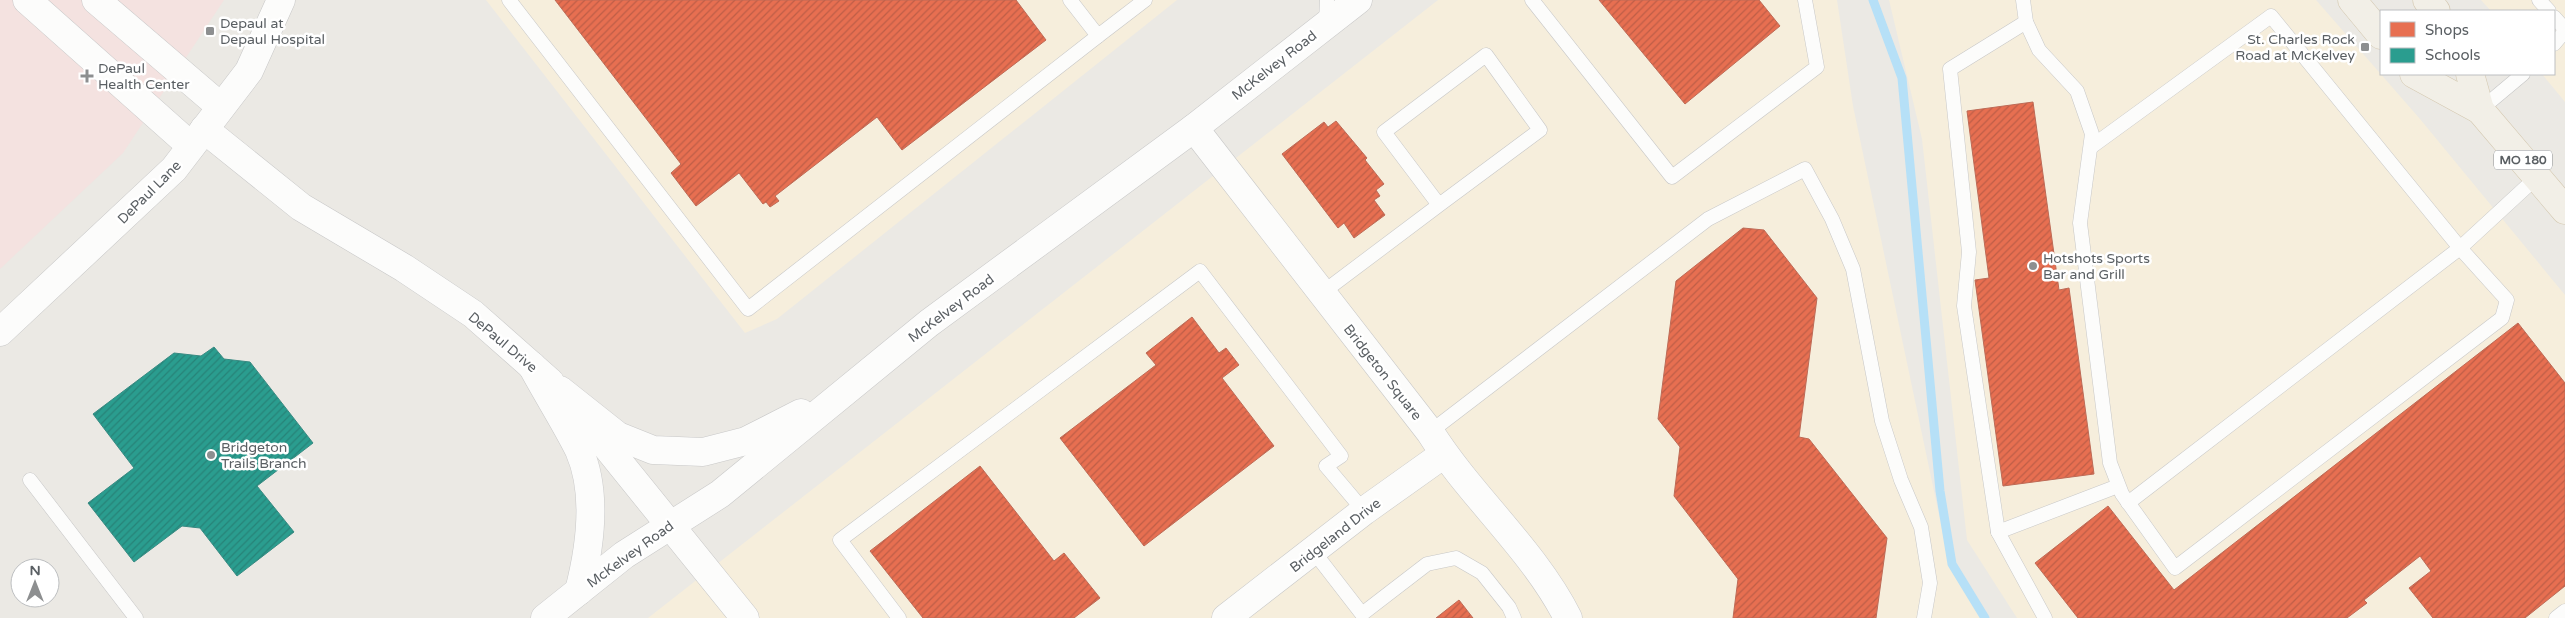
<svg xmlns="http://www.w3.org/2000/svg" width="2565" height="618" viewBox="0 0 2565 618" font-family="'Varela Round',sans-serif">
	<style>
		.commercial { fill: #f6eedc }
		.medical { fill: #f4e2e0 }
		.shops { fill: url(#shops-hatch); stroke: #bd6a56 }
		.schools { fill: url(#schools-hatch); stroke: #388a82 }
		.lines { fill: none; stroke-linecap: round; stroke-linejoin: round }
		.stream { stroke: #b6e0f7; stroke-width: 9 }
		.lane-casing { stroke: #c7c7c7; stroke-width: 15 }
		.street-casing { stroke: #c7c7c7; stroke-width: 29 }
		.secondary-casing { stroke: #c8c8c8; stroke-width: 29 }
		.primary-casing { stroke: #d4c8b0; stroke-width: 29 }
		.lane { stroke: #fcfcfb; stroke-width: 14 }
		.street { stroke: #fcfcfb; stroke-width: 28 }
		.secondary { stroke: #fcfcfb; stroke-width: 28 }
		.primary { stroke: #f2efe7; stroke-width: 28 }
		.poi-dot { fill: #8d8f90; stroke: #fff; stroke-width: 2 }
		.labels { text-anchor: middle; stroke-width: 5; stroke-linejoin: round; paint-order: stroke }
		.shield { fill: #fff; stroke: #8c8f92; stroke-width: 1 }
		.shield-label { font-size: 12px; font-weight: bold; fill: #5a5f63 }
		.poi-label { font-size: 14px; fill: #5a5f63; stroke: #fff; text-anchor: start }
		.street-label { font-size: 14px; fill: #5a5f63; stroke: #fff }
	</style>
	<defs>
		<pattern id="shops-hatch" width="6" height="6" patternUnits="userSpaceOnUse" patternTransform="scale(1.25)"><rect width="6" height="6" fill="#e76f51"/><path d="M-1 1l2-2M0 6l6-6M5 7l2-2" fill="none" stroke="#be5e47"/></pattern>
		<pattern id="schools-hatch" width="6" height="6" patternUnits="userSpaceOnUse" patternTransform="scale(1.25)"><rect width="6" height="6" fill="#2a9d8f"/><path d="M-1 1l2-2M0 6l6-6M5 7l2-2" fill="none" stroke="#278378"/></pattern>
	</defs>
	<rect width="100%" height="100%" fill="#ebe9e4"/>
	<g class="commercial">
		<path d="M486 0H1177L777 319 745 333Z"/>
		<path d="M1438 0H1837L1853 106 1947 553 1981 618H648Z"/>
		<path d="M1889 0H2316L2420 119 2565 295V618H2017L1967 540 1922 139Z"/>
		<path d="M2481 0H2565V102L2542 74H2554V11H2491Z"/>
	</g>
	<path class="medical" d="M0 0H224L123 153 0 269Z"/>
	<g class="shops">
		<path d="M555 0H1016L1046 40 902 150 877 117 775 196 779 201 770 207 766 202 763 204 739 173 696 206 671 173 681 164Z"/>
		<path d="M1599 0H1759L1780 26 1685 104Z"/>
		<path d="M2033 102 2059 290 2069 288 2094 474 2003 486 1975 280 1989 278 1967 111Z"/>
		<path d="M1336 121 1367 158 1365 160 1384 184 1376 190 1380 196 1374 200 1385 215 1354 238 1344 223 1338 228 1282 154 1324 122 1328 127Z"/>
		<path d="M1743 228 1764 230 1817 298 1799 437 1809 439 1887 538 1876 618H1733L1738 579 1674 496 1680 447 1658 419 1676 281Z"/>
		<path d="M1192 317 1219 353 1226 348 1239 365 1222 378 1274 446 1144 546 1060 438 1156 365 1146 353Z"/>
		<path d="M2518 323 2565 383V586L2525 618H2433L2409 588 2431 571 2420 556 2364 600 2367 603 2347 618H2078L2035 563 2108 506 2174 590Z"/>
		<path d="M980 466 1054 561 1064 553 1100 598 1074 618H923L870 551Z"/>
		<path d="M1459 600 1473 618H1436Z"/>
	</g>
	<path class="schools" d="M214 347 224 359 250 362 313 443 257 486 294 532 237 576 200 528 182 526 134 562 88 503 134 468 93 414 174 353 201 356Z"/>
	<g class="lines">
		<path class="stream" d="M1873 0 1902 78 1940 491 1952 564 1985 618"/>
		<defs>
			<g id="lane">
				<path d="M509 0 748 309 1098 36"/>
				<path d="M1070 0 1098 36 1145 0"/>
				<path d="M1532 0 1672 177 1817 67 1805 0"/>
				<path d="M2023 0 2026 22 2039 50 2077 91 2092 134 2080 223 2110 463 2122 494 2175 568 2502 318 2507 300 2460 248 2537 177"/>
				<path d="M2539 0 2549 11"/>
				<path d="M2554 17 2565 29"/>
				<path d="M2026 22 1950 69 1969 252 1964 306 1998 532 2045 618"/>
				<path d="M1326 24 1327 0"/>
				<path d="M2554 44 2565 31"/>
				<path d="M2480 110 2523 74"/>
				<path d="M2091 147 2271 16 2460 248 2128 503"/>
				<path d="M1322 293 1439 205 1384 132 1486 55 1540 130 1439 205"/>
				<path d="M1430 432 1708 219 1805 169 1832 219 1853 269 1882 421 1901 480 1921 527 1930 583 1924 618"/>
				<path d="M30 480 136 618"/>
				<path d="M1998 532 2118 486"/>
				<path d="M1314 552 1362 614 1427 564 1456 558 1482 573 1509 607 1514 618"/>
				<path d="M899 618 840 540 1200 271 1341 456 1326 466 1364 511"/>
				<path d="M2556 618 2565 611"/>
			</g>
			<g id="street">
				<path d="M27 0 191 146"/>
				<path d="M96 0 221 107"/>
				<path d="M1194 128 1430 432C1471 497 1533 549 1568 618"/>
				<path d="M204 129 301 207 404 268 473 314 550 382"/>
				<path d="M0 332 174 169 249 71 281 0"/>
				<path d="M581 415 745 618"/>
				<path d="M1226 618 1364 511 1444 454"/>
			</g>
			<g id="secondary">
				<path d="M532 366C547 394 565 422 579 450 598 493 590 548 579 591"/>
				<path d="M560 390 618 436 653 450 703 452 746 441 801 413"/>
				<path d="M545 618 624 555 720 494 929 323 1194 128 1358 0"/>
			</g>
			<g id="primary">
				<path d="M2352 0 2381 35"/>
				<path d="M2427 0 2436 11"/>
				<path d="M2414 74 2480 110 2565 210"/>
				<path d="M2470 74 2480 110"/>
			</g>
		</defs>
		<use href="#lane" class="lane-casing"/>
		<use href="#street" class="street-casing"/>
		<use href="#secondary" class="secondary-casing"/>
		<use href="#primary" class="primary-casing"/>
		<use href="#lane" class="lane"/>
		<use href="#street" class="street"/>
		<use href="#secondary" class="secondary"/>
		<use href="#primary" class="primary"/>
	</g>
	<g class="poi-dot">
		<rect x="205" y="26" width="10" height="10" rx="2.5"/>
		<rect x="2360" y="42" width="10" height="10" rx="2.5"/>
		<path d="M84.5 68.5h5v5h5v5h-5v5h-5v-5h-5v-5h5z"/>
		<circle cx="2033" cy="266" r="5"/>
		<circle cx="211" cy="455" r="5"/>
	</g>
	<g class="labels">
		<rect class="shield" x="2494" y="150.5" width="58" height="19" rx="4"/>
		<g class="shield-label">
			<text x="2523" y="164">MO 180</text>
		</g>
		<g class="poi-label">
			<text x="220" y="28">Depaul at<tspan x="220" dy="16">Depaul Hospital</tspan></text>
			<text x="2355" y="44" text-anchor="end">St. Charles Rock<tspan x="2355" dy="16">Road at McKelvey</tspan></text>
			<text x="98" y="73">DePaul<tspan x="98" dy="16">Health Center</tspan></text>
			<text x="2043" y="263">Hotshots Sports<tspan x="2043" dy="16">Bar and Grill</tspan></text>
			<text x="221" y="452">Bridgeton<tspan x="221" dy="16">Trails Branch</tspan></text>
		</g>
		<g class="street-label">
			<text transform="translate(1274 65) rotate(-38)" y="5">McKelvey Road</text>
			<text transform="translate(149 192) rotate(-45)" y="5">DePaul Lane</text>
			<text transform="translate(951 308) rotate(-37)" y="5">McKelvey Road</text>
			<text transform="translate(503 342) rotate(40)" y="5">DePaul Drive</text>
			<text transform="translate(1383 372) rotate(52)" y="5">Bridgeton Square</text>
			<text transform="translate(1335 535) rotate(-38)" y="5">Bridgeland Drive</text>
			<text transform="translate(630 554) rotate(-36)" y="5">McKelvey Road</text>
		</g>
	</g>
	<rect x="2380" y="10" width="175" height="65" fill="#ffffff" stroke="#bdbfc1"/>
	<rect x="2390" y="22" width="25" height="15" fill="#e76f51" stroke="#bdbfc1"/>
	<text x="2425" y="35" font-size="15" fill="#5a5f63">Shops</text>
	<rect x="2390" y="48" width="25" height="15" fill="#2a9d8f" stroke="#bdbfc1"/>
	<text x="2425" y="60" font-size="15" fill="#5a5f63">Schools</text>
	<g transform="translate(35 583)"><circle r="24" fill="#ffffff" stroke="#bdbfc1"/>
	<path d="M0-4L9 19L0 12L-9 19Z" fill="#8d8f90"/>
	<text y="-8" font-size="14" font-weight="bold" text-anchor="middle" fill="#5a5f63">N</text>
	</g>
</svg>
